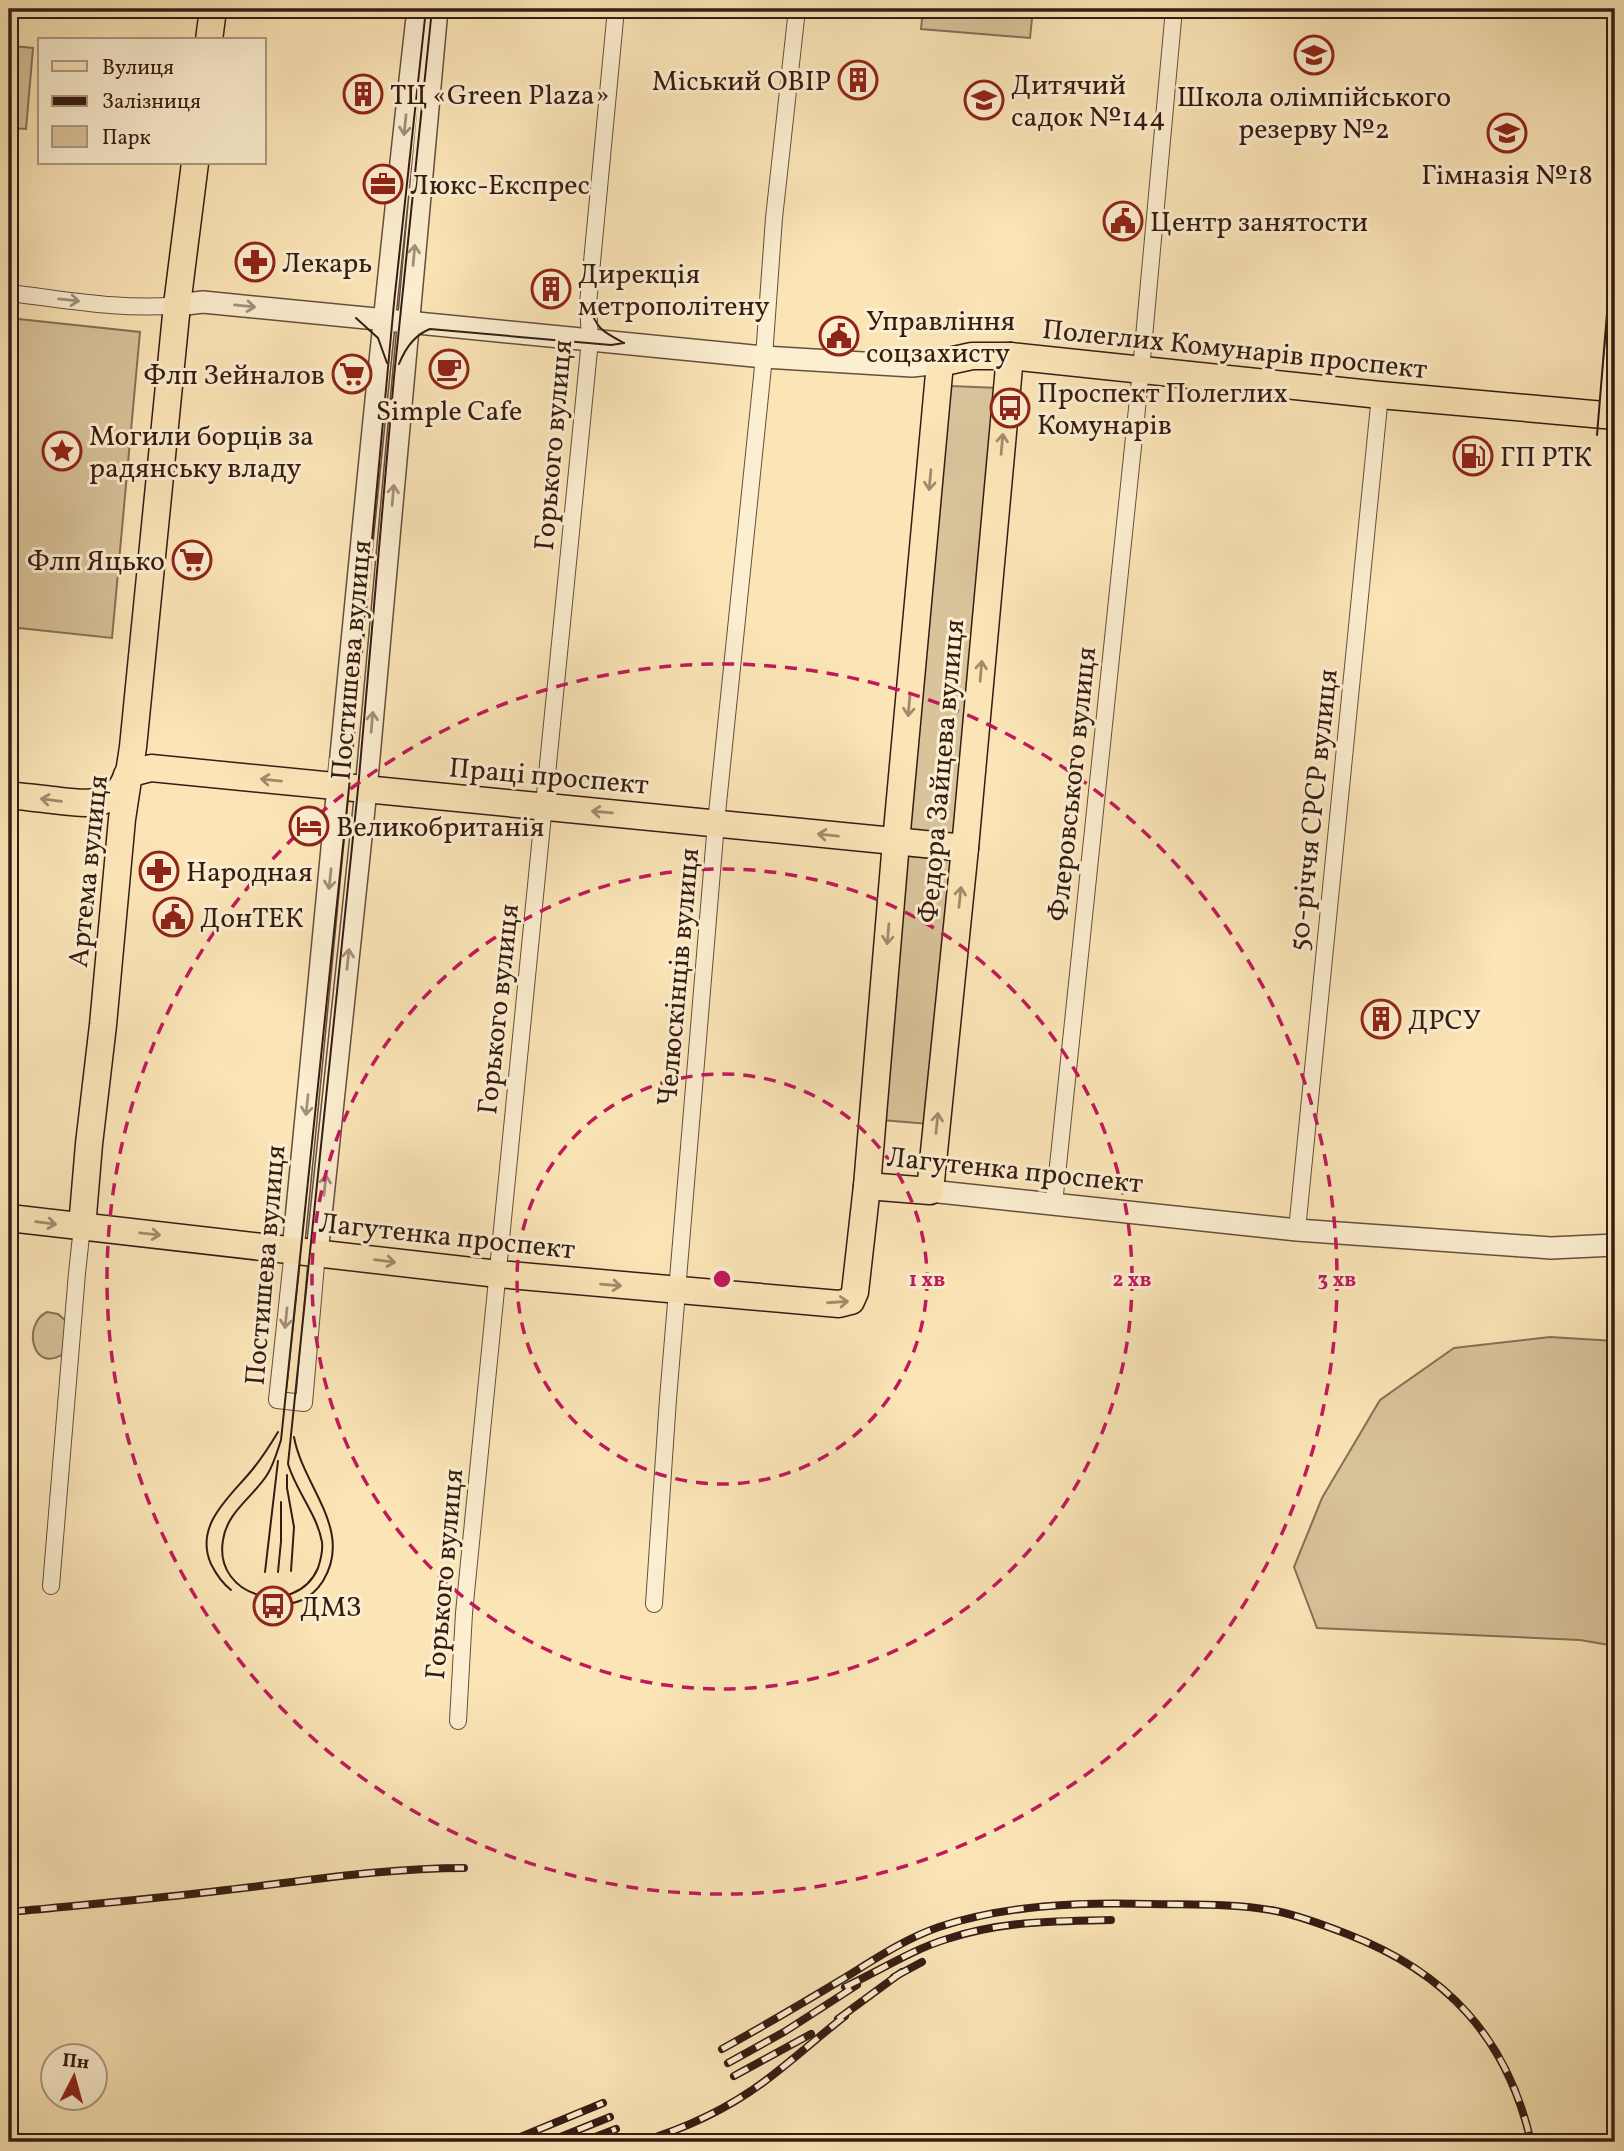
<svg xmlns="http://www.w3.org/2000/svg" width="1624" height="2151" viewBox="0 0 1624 2151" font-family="Vollkorn,serif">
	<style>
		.green { fill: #d9c39b; stroke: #877057; stroke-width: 2 }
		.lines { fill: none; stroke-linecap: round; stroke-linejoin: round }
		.minor-casing { stroke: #664e3c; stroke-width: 18 }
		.tertiary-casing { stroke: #664e3c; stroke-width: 24 }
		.primary-casing { stroke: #351c13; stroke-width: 29 }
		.minor { stroke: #fceed0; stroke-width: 16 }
		.tertiary { stroke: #fceed0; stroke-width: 21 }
		.primary { stroke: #fbe5b7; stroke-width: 26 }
		.tram { stroke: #351c13; stroke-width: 2 }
		.rail-casing { stroke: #351c13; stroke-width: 8 }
		.rail { stroke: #fceed0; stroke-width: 5; stroke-dasharray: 16; stroke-linecap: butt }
		.oneway { stroke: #a2907b }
		.oneway2 { stroke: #a28b6d }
		.ring { fill: none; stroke: #c2185b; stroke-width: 3.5; stroke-dasharray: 12 9 }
		.labels { text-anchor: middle; stroke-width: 6; stroke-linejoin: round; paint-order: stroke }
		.poi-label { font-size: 28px; fill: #351c13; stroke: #fceed0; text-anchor: start }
		.street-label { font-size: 28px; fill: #351c13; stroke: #fceed0 }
		.centre { fill: #c2185b; stroke: #fceed0; stroke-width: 3.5 }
		.ring-label { font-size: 21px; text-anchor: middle; font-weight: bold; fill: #c2185b; stroke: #fceed0; stroke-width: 6; stroke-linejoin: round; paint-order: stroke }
	</style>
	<rect width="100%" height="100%" fill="#fbe5b7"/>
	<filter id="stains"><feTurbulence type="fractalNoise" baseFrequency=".00286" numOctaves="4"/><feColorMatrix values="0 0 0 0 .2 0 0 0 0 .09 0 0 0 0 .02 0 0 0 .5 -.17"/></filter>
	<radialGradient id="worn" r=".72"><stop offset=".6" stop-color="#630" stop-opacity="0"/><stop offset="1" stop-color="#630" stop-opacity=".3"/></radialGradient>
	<g class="green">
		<path d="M923 9H1033L1030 38 921 29Z"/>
		<path d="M13 46 33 48 26 129 9 128V50Z"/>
		<path d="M9 318 140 332 112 638 10 627 13 593 9 592Z"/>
		<path d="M950 386 1000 388 959 836 908 832Z"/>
		<path d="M907 856 953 860 928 1124 882 1120Z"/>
		<path d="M47 1312 58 1314 67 1322 63 1354C32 1374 22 1324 47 1312Z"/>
		<path d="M1550 1337 1615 1341V1646L1580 1640 1317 1628 1294 1567 1322 1498 1380 1400 1454 1348Z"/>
	</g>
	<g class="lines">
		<defs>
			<g id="minor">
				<path d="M9 293C63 299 123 311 177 305"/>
				<path d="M1607 415 1615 328"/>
				<path d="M1054 1204 1141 370 1174 9"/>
				<path d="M1297 1230 1380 395"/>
				<path d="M293 1250 277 1400 304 1403 317 1253"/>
				<path d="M51 1586 77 1273 82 1227"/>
				<path d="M654 1604 668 1399 716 823 764 357 774 218 797 9"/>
				<path d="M458 1721 464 1613 590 340 588 304 616 9"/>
			</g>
			<g id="tertiary">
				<path d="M177 305 203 302 764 357 912 366 940 363"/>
				<path d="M930 1191 1297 1230 1551 1248 1615 1245"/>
				<path d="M293 1250C334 836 371 422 418 9"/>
				<path d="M317 1253 366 790 437 9"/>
			</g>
			<g id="primary">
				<path d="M209 40 213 9"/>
				<path d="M128 774 151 768 965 848"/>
				<path d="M9 795C23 797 38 798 52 800 80 803 117 811 127 775"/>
				<path d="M867 1186 896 842 940 363 972 356H1010L1380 395 1615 416"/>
				<path d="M9 1218 498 1274 839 1304 851 1301 855 1292 867 1186 930 1191 965 848 1010 356"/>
				<path d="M82 1227 89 1144 103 1025 122 819 133 747 177 305 195 163"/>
			</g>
		</defs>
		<use href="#minor" class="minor-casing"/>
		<use href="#tertiary" class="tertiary-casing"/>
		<use href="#primary" class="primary-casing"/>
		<use href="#minor" class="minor"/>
		<use href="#tertiary" class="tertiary"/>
		<use href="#primary" class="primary"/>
		<g class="tram">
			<path d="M426 9 394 303 349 788 281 1440C277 1452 274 1464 267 1475 252 1498 227 1512 223 1540 213 1598 296 1619 318 1568 321 1559 323 1551 322 1542 317 1514 296 1491 288 1464L358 789 394 377 432 9"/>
			<path d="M588 304C597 329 601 331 624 343"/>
			<path d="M356 318 378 338 387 363"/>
			<path d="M399 364C405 349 414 335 430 329L611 345 624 343"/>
			<path d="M1597 435 1615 216"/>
			<path d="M1609 445 1615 378"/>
			<path d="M287 1475V1488L294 1527 291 1571"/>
			<path d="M265 1572 278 1461"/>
			<path d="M278 1572 281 1541V1502"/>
			<path d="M231 1590C222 1583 216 1574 211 1564 195 1528 225 1501 246 1477 258 1464 269 1447 278 1432"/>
			<path d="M272 1606C294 1605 311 1600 323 1581 354 1530 303 1487 294 1437"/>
		</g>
		<defs>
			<g id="rail">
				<path d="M9 1912C81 1905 154 1899 226 1890 305 1881 384 1868 464 1868"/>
				<path d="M894 1977 922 1962"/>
				<path d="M845 1987C879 1971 911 1950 947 1939 1001 1921 1055 1921 1111 1920"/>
				<path d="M838 2019 902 1972"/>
				<path d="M722 2049C762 2027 801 2004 841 1980 872 1961 904 1939 939 1927 1006 1905 1079 1902 1149 1904 1191 1905 1234 1903 1276 1911 1300 1916 1324 1925 1347 1934 1446 1972 1507 2037 1531 2142"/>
				<path d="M728 2063 784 2032 857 1985"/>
				<path d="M734 2076 811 2034"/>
				<path d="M508 2142 603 2103"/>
				<path d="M548 2142 610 2117"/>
				<path d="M582 2142 616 2129"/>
				<path d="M640 2142C684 2129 729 2108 765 2081 793 2060 818 2037 845 2016"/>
			</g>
		</defs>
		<use href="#rail" class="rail-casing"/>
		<use href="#rail" class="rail"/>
	</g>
	<defs><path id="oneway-shaft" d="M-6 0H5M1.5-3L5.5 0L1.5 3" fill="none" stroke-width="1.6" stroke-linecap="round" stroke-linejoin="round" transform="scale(1.75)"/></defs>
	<g class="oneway">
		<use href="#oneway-shaft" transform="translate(405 125) rotate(96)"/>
		<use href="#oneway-shaft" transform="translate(414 255) rotate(-85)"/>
		<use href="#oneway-shaft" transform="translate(69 300) rotate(6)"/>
		<use href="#oneway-shaft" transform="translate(245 306) rotate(6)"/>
		<use href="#oneway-shaft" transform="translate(393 495) rotate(-85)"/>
		<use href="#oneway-shaft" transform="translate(372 722) rotate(-85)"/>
		<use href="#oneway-shaft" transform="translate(330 879) rotate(96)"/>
		<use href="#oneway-shaft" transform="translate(348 959) rotate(-84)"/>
		<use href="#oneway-shaft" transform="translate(307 1105) rotate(96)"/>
		<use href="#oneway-shaft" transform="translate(325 1185) rotate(-84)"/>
		<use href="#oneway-shaft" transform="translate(286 1318) rotate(96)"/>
	</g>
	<g class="oneway2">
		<use href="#oneway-shaft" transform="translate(1002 444) rotate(-85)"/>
		<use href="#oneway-shaft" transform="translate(930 480) rotate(95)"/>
		<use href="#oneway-shaft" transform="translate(981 671) rotate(-85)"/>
		<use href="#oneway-shaft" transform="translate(909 706) rotate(95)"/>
		<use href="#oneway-shaft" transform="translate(271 780) rotate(-174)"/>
		<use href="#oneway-shaft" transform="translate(51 800) rotate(-173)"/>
		<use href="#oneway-shaft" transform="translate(602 812) rotate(-175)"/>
		<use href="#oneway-shaft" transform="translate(828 835) rotate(-174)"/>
		<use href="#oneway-shaft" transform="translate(960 897) rotate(-84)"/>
		<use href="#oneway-shaft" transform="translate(888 934) rotate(95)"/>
		<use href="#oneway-shaft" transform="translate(937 1123) rotate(-84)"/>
		<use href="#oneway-shaft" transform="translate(46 1223) rotate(7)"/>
		<use href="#oneway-shaft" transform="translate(150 1234) rotate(6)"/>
		<use href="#oneway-shaft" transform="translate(385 1261) rotate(7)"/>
		<use href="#oneway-shaft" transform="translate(611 1285) rotate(5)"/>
		<use href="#oneway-shaft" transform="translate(838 1302) rotate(-4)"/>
	</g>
	<g class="ring">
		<circle cx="722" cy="1279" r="205"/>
		<circle cx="722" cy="1279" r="410"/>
		<circle cx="722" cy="1279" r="615"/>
	</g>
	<defs>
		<symbol id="university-ring" viewBox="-11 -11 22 22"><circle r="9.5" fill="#fceed0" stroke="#8f2418" stroke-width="1.5"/><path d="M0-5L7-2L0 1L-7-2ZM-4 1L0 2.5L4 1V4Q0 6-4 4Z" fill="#8f2418"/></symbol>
		<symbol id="building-ring" viewBox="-11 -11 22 22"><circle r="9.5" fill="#fceed0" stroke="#8f2418" stroke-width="1.5"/><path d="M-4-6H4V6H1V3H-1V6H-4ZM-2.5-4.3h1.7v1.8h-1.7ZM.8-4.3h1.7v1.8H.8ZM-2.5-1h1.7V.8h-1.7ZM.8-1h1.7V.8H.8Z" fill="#8f2418"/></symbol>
		<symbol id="school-ring" viewBox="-11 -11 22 22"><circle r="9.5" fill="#fceed0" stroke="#8f2418" stroke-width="1.5"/><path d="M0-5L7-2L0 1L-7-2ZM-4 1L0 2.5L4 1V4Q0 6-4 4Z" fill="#8f2418"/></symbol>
		<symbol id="office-ring" viewBox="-11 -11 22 22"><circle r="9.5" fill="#fceed0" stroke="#8f2418" stroke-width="1.5"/><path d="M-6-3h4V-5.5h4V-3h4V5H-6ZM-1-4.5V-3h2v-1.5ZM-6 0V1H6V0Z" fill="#8f2418"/></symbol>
		<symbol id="civic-ring" viewBox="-11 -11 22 22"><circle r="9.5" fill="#fceed0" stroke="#8f2418" stroke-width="1.5"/><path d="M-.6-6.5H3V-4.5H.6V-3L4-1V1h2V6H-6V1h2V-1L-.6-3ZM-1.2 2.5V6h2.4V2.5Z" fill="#8f2418"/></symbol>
		<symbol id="pharmacy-ring" viewBox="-11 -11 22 22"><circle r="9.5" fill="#fceed0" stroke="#8f2418" stroke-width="1.5"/><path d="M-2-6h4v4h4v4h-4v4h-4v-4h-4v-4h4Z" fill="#8f2418"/></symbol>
		<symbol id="cafe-ring" viewBox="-11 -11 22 22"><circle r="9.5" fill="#fceed0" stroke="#8f2418" stroke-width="1.5"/><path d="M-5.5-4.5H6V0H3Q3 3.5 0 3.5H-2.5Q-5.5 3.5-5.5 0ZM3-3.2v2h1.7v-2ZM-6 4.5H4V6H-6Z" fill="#8f2418"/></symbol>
		<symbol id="supermarket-ring" viewBox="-11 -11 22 22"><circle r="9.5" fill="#fceed0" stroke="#8f2418" stroke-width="1.5"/><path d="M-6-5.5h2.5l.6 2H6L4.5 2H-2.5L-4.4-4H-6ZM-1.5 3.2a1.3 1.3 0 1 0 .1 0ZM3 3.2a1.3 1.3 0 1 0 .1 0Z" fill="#8f2418"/></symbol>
		<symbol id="bus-ring" viewBox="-11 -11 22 22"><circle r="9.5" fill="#fceed0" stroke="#8f2418" stroke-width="1.5"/><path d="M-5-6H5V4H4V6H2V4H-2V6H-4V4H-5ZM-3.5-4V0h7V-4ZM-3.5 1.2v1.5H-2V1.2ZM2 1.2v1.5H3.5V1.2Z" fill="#8f2418"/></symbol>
		<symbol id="sight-ring" viewBox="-11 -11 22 22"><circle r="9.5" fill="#fceed0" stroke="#8f2418" stroke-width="1.5"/><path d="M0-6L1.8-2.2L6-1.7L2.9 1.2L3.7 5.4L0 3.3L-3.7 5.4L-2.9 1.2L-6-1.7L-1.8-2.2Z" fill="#8f2418"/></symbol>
		<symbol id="fuel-ring" viewBox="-11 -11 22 22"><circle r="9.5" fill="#fceed0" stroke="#8f2418" stroke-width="1.5"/><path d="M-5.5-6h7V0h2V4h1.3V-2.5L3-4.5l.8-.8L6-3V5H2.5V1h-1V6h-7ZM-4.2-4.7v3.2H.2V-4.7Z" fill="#8f2418"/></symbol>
		<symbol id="hotel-ring" viewBox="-11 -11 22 22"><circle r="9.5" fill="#fceed0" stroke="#8f2418" stroke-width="1.5"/><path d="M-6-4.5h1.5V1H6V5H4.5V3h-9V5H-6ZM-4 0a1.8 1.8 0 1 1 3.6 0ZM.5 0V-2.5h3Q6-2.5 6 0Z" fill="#8f2418"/></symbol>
	</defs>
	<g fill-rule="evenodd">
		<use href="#university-ring" x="1292" y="33" width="44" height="44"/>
		<use href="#building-ring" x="836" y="58" width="44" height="44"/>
		<use href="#building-ring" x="341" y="72" width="44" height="44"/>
		<use href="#school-ring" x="962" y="78" width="44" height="44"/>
		<use href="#school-ring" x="1485" y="111" width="44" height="44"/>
		<use href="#office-ring" x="361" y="162" width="44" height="44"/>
		<use href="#civic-ring" x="1101" y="199" width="44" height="44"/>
		<use href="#pharmacy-ring" x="233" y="240" width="44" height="44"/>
		<use href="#building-ring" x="529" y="267" width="44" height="44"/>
		<use href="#civic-ring" x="817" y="314" width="44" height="44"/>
		<use href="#cafe-ring" x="427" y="347" width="44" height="44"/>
		<use href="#supermarket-ring" x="330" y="352" width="44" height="44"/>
		<use href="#bus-ring" x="988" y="386" width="44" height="44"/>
		<use href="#sight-ring" x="40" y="429" width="44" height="44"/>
		<use href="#fuel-ring" x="1451" y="434" width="44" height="44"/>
		<use href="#supermarket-ring" x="170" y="538" width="44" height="44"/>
		<use href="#hotel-ring" x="287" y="804" width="44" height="44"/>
		<use href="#pharmacy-ring" x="137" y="849" width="44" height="44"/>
		<use href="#civic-ring" x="151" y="895" width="44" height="44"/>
		<use href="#building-ring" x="1359" y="997" width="44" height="44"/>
		<use href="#bus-ring" x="251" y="1584" width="44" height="44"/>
	</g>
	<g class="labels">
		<g class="poi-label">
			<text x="831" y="90" text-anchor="end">Міський ОВІР</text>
			<text x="1011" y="94">Дитячий<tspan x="1011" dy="32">садок №144</tspan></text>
			<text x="390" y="104">ТЦ «Green Plaza»</text>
			<text x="1314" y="106" text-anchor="middle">Школа олімпійського<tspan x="1314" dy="32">резерву №2</tspan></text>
			<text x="1507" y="184" text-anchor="middle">Гімназія №18</text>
			<text x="410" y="194">Люкс-Експрес</text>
			<text x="1150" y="231">Центр занятости</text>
			<text x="282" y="272">Лекарь</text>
			<text x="578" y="283">Дирекція<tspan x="578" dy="32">метрополітену</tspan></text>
			<text x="866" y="330">Управління<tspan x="866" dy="32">соцзахисту</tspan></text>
			<text x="325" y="384" text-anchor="end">Флп Зейналов</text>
			<text x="1037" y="402">Проспект Полеглих<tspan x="1037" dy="32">Комунарів</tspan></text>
			<text x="449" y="420" text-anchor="middle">Simple Cafe</text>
			<text x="89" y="445">Могили борців за<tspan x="89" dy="32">радянську владу</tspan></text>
			<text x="1500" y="466">ГП РТК</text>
			<text x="165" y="570" text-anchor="end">Флп Яцько</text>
			<text x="336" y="836">Великобританія</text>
			<text x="186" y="881">Народная</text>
			<text x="200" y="927">ДонТЕК</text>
			<text x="1408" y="1029">ДРСУ</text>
			<text x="300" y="1616">ДМЗ</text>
		</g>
		<g class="street-label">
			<text transform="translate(1235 348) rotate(6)" y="10">Полеглих Комунарів проспект</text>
			<text transform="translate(552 445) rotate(-85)" y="10">Горького вулиця</text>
			<text transform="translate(350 660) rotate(-85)" y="10">Постишева вулиця</text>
			<text transform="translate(940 771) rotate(-85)" y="10">Федора Зайцева вулиця</text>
			<text transform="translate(549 775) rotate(5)" y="10">Праці проспект</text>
			<text transform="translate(1071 784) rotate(-84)" y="10">Флеровського вулиця</text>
			<text transform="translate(1312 810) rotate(-84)" y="10">50-річчя СРСР вулиця</text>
			<text transform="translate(87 871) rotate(-84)" y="10">Артема вулиця</text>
			<text transform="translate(677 977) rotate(-85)" y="10">Челюскінців вулиця</text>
			<text transform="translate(497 1009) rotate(-84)" y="10">Горького вулиця</text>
			<text transform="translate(1015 1169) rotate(6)" y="10">Лагутенка проспект</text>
			<text transform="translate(447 1235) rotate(6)" y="10">Лагутенка проспект</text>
			<text transform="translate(264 1265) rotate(-85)" y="10">Постишева вулиця</text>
			<text transform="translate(443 1574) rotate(-85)" y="10">Горького вулиця</text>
		</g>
	</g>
	<circle cx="722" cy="1279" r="10" class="centre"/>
	<g class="ring-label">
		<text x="927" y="1286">1 хв</text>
		<text x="1132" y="1286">2 хв</text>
		<text x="1337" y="1286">3 хв</text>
	</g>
	<rect width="1624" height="2151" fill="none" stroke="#fbe5b7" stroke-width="35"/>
	<rect x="10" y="10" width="1603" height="2130" fill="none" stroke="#351c13" stroke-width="3.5"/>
	<rect x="18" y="18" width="1589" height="2116" fill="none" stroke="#351c13" stroke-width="2"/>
	<rect x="38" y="38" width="228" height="126" fill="#fceed0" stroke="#ac9a84" stroke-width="2"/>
	<rect x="52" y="61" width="35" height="10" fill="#fbe5b7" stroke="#ac9a84" stroke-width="2"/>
	<text x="102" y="74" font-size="21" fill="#351c13">Вулиця</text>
	<rect x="52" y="96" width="35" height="10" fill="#351c13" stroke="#ac9a84" stroke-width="2"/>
	<text x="102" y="108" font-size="21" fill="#351c13">Залізниця</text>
	<rect x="52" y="126" width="35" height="21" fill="#d9c39b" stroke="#ac9a84" stroke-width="2"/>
	<text x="102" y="144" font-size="21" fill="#351c13">Парк</text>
	<g transform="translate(74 2077) rotate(6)"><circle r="33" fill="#fceed0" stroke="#ac9a84" stroke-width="2"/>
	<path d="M0-5L12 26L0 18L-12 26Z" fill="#8f2418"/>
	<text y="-10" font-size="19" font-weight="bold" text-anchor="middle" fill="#351c13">Пн</text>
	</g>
	<rect width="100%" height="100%" filter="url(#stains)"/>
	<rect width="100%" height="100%" fill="url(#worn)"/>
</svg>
